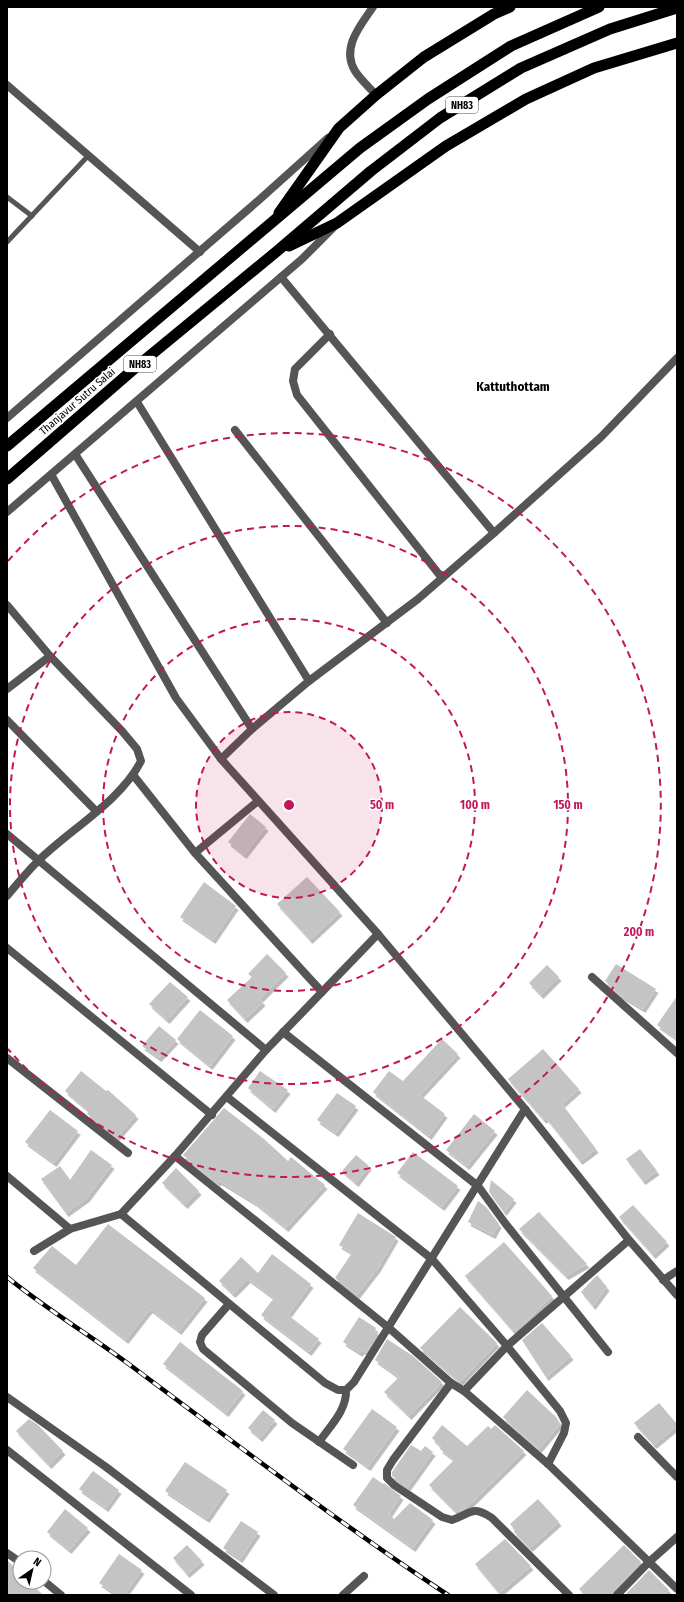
<svg xmlns="http://www.w3.org/2000/svg" width="684" height="1602" viewBox="0 0 684 1602" font-family="'Fira Sans Condensed',sans-serif">
	<style>
		.building { fill: #c4c4c4; filter: url(#shadow) }
		.lines { fill: none; stroke-linecap: round; stroke-linejoin: round }
		.service { stroke: #555; stroke-width: 5 }
		.minor { stroke: #555; stroke-width: 8 }
		.tertiary { stroke: #555; stroke-width: 8 }
		.trunk { stroke: #000; stroke-width: 11 }
		.rail-casing { stroke: #000; stroke-width: 4.5 }
		.rail { stroke: #fff; stroke-width: 3; stroke-dasharray: 9; stroke-linecap: butt }
		.ring { fill: none; stroke: #c2185b; stroke-width: 2; stroke-dasharray: 7 5 }
		.labels { text-anchor: middle; stroke-width: 3; stroke-linejoin: round; paint-order: stroke }
		.shield { fill: #fff; stroke: #4c4c4c; stroke-width: 1 }
		.shield-label { font-size: 10px; font-weight: bold; fill: #000 }
		.street-label { font-size: 11px; fill: #000; stroke: #fff }
		.quarter-label { font-size: 13px; font-weight: bold; fill: #000; stroke: #fff }
		.centre { fill: #c2185b; stroke: #fff; stroke-width: 2 }
		.ring-label { font-size: 12px; text-anchor: middle; font-weight: bold; fill: #c2185b; stroke: #fff; stroke-width: 3; stroke-linejoin: round; paint-order: stroke }
	</style>
	<defs>
		<filter id="shadow"><feDropShadow dx="2.5" dy="4" stdDeviation="0" flood-color="#0004"/></filter>
	</defs>
	<rect width="100%" height="100%" fill="#fff"/>
	<g class="building">
		<path d="M250 814 266 827 244 855 228 842Z"/>
		<path d="M307 877 340 912 310 940 277 904Z"/>
		<path d="M204 882 236 906 213 940 180 917Z"/>
		<path d="M267 954 286 973 260 999 263 1002 245 1019 227 1000 252 977 248 974Z"/>
		<path d="M616 964 656 989 643 1009 620 995 605 981Z"/>
		<path d="M547 965 559 977 541 995 529 983Z"/>
		<path d="M170 982 188 997 167 1020 149 1004Z"/>
		<path d="M677 996V1039L657 1025Z"/>
		<path d="M200 1010 233 1036 210 1066 177 1039Z"/>
		<path d="M159 1026 176 1040 159 1058 142 1046Z"/>
		<path d="M442 1039 458 1054 420 1095 445 1114 429 1136 373 1092 389 1071 403 1081Z"/>
		<path d="M543 1049 579 1089 562 1104 596 1149 580 1161 546 1118 544 1120 508 1079Z"/>
		<path d="M81 1071 106 1091 108 1090 136 1115 117 1137 87 1114 89 1111 65 1091Z"/>
		<path d="M260 1071 288 1090 273 1109 248 1088Z"/>
		<path d="M337 1093 356 1106 336 1133 317 1120Z"/>
		<path d="M224 1108 264 1139 288 1161 291 1157 325 1185 286 1228 255 1203 219 1181 218 1183 183 1155Z"/>
		<path d="M50 1110 78 1131 54 1163 25 1142Z"/>
		<path d="M474 1114 495 1131 467 1166 446 1150Z"/>
		<path d="M640 1149 657 1171 643 1181 626 1159Z"/>
		<path d="M91 1150 112 1165 87 1198 66 1213 41 1179 60 1166 70 1180Z"/>
		<path d="M413 1152 458 1186 442 1207 397 1173Z"/>
		<path d="M356 1155 369 1166 356 1183 342 1171Z"/>
		<path d="M176 1168 199 1191 185 1205 162 1183Z"/>
		<path d="M491 1180 514 1199 504 1212 489 1192Z"/>
		<path d="M478 1201 486 1207 499 1224 493 1235 468 1222Z"/>
		<path d="M633 1205 667 1242 653 1255 619 1217Z"/>
		<path d="M539 1212 587 1264 566 1276 519 1229Z"/>
		<path d="M358 1213 396 1237 378 1268 357 1295 335 1278 352 1253 339 1245Z"/>
		<path d="M108 1224 205 1298 179 1331 150 1309 126 1340 33 1268 52 1246 76 1265Z"/>
		<path d="M504 1242 552 1296 516 1331 515 1329 513 1331 465 1276Z"/>
		<path d="M272 1254 311 1284 288 1315 319 1339 309 1352 261 1315 274 1298 248 1279 233 1294 219 1281 241 1257 258 1273Z"/>
		<path d="M597 1275 607 1287 593 1306 581 1292Z"/>
		<path d="M460 1307 497 1343 460 1382 420 1348Z"/>
		<path d="M359 1317 376 1328 375 1330 378 1333 366 1353 362 1350 360 1353 343 1342Z"/>
		<path d="M542 1323 571 1356 546 1377 522 1340Z"/>
		<path d="M387 1339 413 1356 442 1382 409 1416 384 1392 399 1377 375 1360Z"/>
		<path d="M180 1342 243 1391 226 1413 163 1364Z"/>
		<path d="M527 1390 557 1418 560 1424 539 1449 503 1417Z"/>
		<path d="M659 1403 677 1424V1426L654 1445 634 1423Z"/>
		<path d="M372 1409 397 1427 368 1467 343 1449Z"/>
		<path d="M263 1410 275 1420 260 1438 248 1428Z"/>
		<path d="M29 1419 38 1425 63 1451 49 1465 16 1431Z"/>
		<path d="M442 1425 467 1446 488 1426 491 1429 495 1425 524 1451 466 1508 456 1512 429 1485 454 1460 440 1449 441 1447 432 1438Z"/>
		<path d="M411 1445 421 1451 425 1446 433 1452 408 1487 392 1476V1472Z"/>
		<path d="M185 1462 227 1490 207 1519 165 1491Z"/>
		<path d="M93 1471 119 1490 106 1508 79 1489Z"/>
		<path d="M373 1477 383 1484 384 1483 401 1496 389 1514 394 1519 410 1503 433 1520 413 1548 353 1505Z"/>
		<path d="M538 1499 559 1522 530 1548 514 1532 515 1530 510 1524Z"/>
		<path d="M65 1509 88 1528 69 1550 47 1532Z"/>
		<path d="M241 1521 258 1532 240 1559 223 1548Z"/>
		<path d="M505 1539 531 1566 499 1593 475 1564Z"/>
		<path d="M187 1545 202 1561 187 1574 173 1558Z"/>
		<path d="M624 1545 641 1562 613 1591 612 1595H585L579 1589Z"/>
		<path d="M119 1554 142 1570 124 1595H117L99 1583Z"/>
		<path d="M7 1560 20 1573V1582H30L43 1595H7Z"/>
		<path d="M649 1570 669 1590 664 1595H625Z"/>
	</g>
	<g class="lines">
		<g class="service">
			<path d="M7 197 32 216"/>
			<path d="M7 242 88 156"/>
		</g>
		<g class="minor">
			<path d="M373 7C360 26 341 48 355 71 361 80 369 87 376 95"/>
			<path d="M7 85 200 252"/>
			<path d="M281 277 494 533"/>
			<path d="M330 334 295 369 293 381 297 395 442 578"/>
			<path d="M137 402 309 681"/>
			<path d="M235 430 387 623"/>
			<path d="M75 454 252 729"/>
			<path d="M7 605 50 656 122 731 137 749 141 761C121 801 69 830 38 861 27 872 17 884 7 896"/>
			<path d="M7 689 50 656"/>
			<path d="M7 720 96 811"/>
			<path d="M221 759 252 729 309 681 418 599 494 533 601 437 677 358"/>
			<path d="M134 776 195 853 322 992"/>
			<path d="M7 834 266 1050"/>
			<path d="M195 853 258 801"/>
			<path d="M7 948 212 1115"/>
			<path d="M592 977 677 1053"/>
			<path d="M283 1032 478 1186 505 1223 608 1352"/>
			<path d="M7 1058 128 1153"/>
			<path d="M227 1097 432 1259 507 1346 560 1411 566 1423 564 1433 548 1464"/>
			<path d="M175 1156 389 1328 451 1383 464 1391 548 1464 677 1589"/>
			<path d="M7 1176 70 1229"/>
			<path d="M121 1214 325 1383 338 1390H346L354 1382 525 1109"/>
			<path d="M663 1280 677 1271"/>
			<path d="M229 1304 202 1335 200 1342 203 1349 292 1423 353 1465"/>
			<path d="M451 1383 393 1460 387 1470V1478L394 1485 442 1517 452 1520C472 1513 472 1505 492 1518L569 1595"/>
			<path d="M464 1391 507 1346 629 1240"/>
			<path d="M7 1397 106 1467 274 1595"/>
			<path d="M638 1437 677 1477"/>
			<path d="M319 1442C330 1426 347 1410 346 1390"/>
			<path d="M7 1450 191 1595"/>
			<path d="M7 1553 20 1562"/>
			<path d="M44 1581 61 1595"/>
			<path d="M343 1595 364 1576"/>
			<path d="M617 1595 649 1562 677 1537"/>
		</g>
		<g class="tertiary">
			<path d="M7 418 259 200 328 138"/>
			<path d="M52 476 176 698 221 759 378 934 525 1109 629 1240 677 1295"/>
			<path d="M7 512 302 259 335 226"/>
			<path d="M34 1251 70 1229 121 1214 175 1156 266 1050 378 934"/>
		</g>
		<g class="trunk">
			<path d="M279 213 339 128 376 95 424 57 494 14 510 7"/>
			<path d="M289 246 337 223 446 146 526 99 594 68 677 43"/>
			<path d="M7 446 360 148 428 99 511 46 599 7"/>
			<path d="M7 479 135 368 276 252 371 171 440 118 521 68 610 29 677 8"/>
		</g>
		<defs>
			<path id="rail" d="M7 1277C46 1309 90 1335 130 1365 235 1443 339 1523 448 1595"/>
		</defs>
		<use href="#rail" class="rail-casing"/>
		<use href="#rail" class="rail"/>
	</g>
	<circle cx="289" cy="805" r="93" fill="#c2185b" fill-opacity=".12"/>
	<g class="ring">
		<circle cx="289" cy="805" r="93"/>
		<circle cx="289" cy="805" r="186"/>
		<circle cx="289" cy="805" r="279"/>
		<path d="M8 561A372 372 0 1 1 8 1049"/>
	</g>
	<g class="labels">
		<g class="shield">
			<rect x="446" y="97" width="32" height="16" rx="3"/>
			<rect x="124" y="356" width="32" height="16" rx="3"/>
		</g>
		<g class="shield-label">
			<text x="462" y="109">NH83</text>
			<text x="140" y="368">NH83</text>
		</g>
		<g class="street-label">
			<text transform="translate(77 401) rotate(-41)" y="4">Thanjavur Sutru Salai</text>
		</g>
		<g class="quarter-label">
			<text x="513" y="391">Kattuthottam</text>
		</g>
	</g>
	<circle cx="289" cy="805" r="6" class="centre"/>
	<g class="ring-label">
		<text x="382" y="809">50 m</text>
		<text x="475" y="809">100 m</text>
		<text x="568" y="809">150 m</text>
		<text x="639" y="936">200 m</text>
	</g>
	<rect width="684" height="1602" fill="none" stroke="#000000" stroke-width="16"/>
	<g transform="translate(32 1570) rotate(34)"><circle r="19" fill="#ffffff" stroke="#999999"/>
	<path d="M0-3L7 15L0 10L-7 15Z" fill="#000000"/>
	<text y="-6" font-size="11" font-weight="bold" text-anchor="middle" fill="#000000">N</text>
	</g>
</svg>
